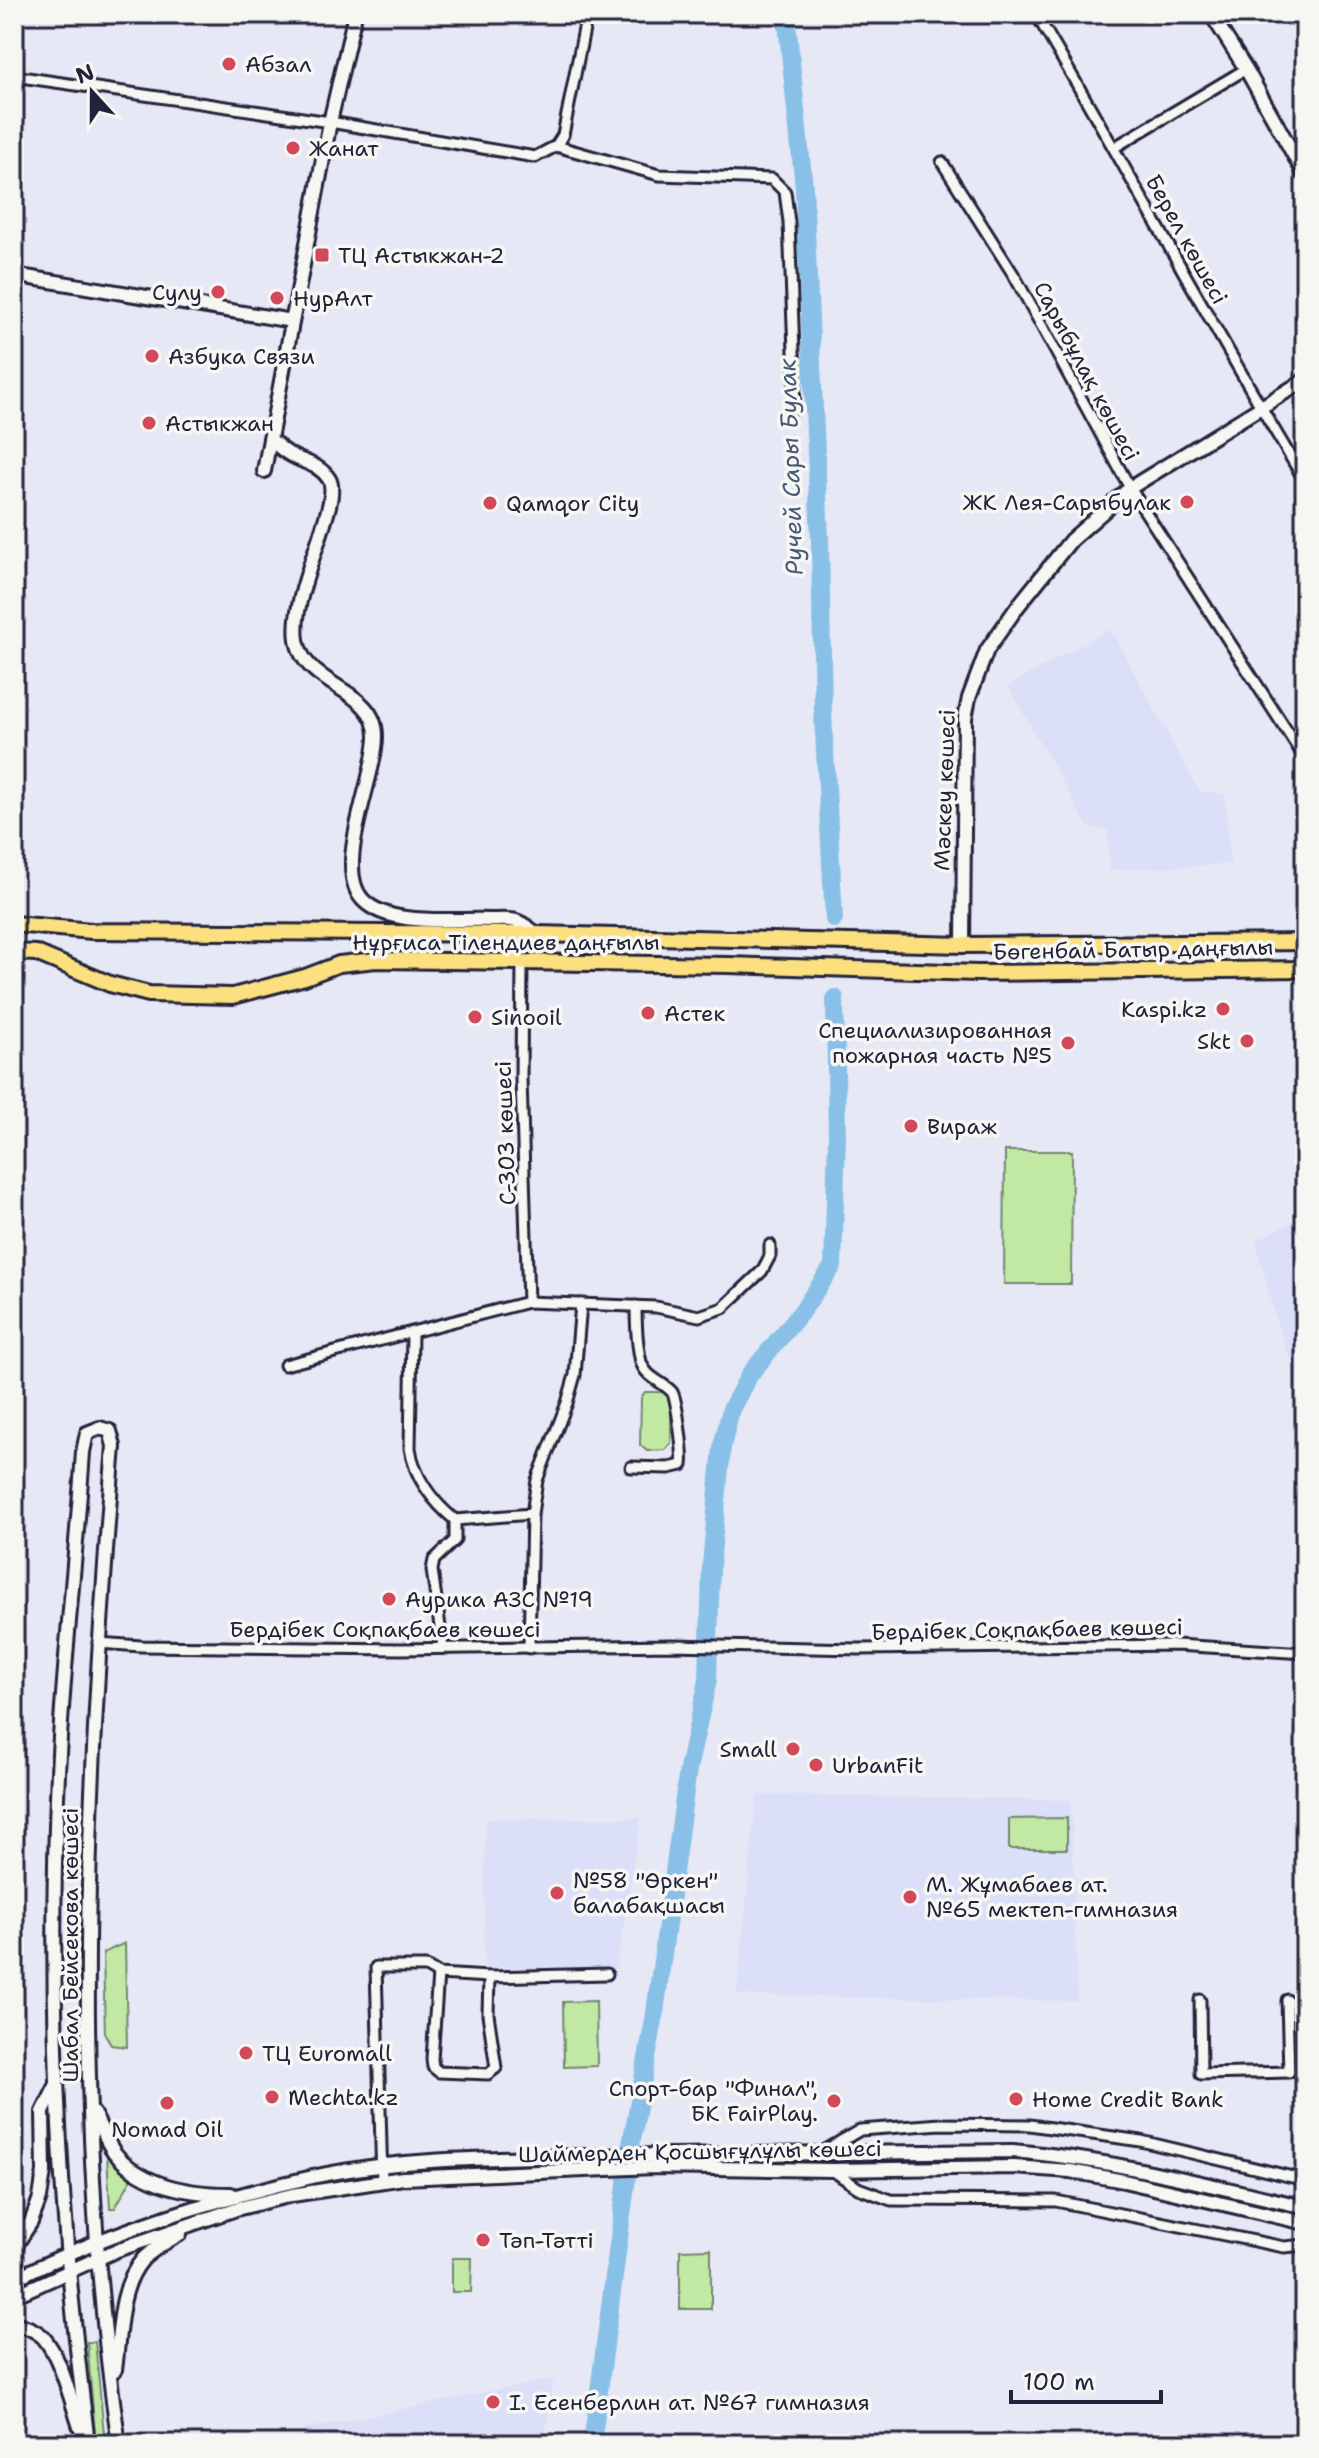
<svg xmlns="http://www.w3.org/2000/svg" width="1319" height="2458" viewBox="0 0 1319 2458" font-family="'Shantell Sans',sans-serif">
	<style>
		.built { fill: #dbdff7 }
		.green { fill: #c1e9a4; stroke: #728670; stroke-width: 2 }
		.lines { fill: none; stroke-linecap: round; stroke-linejoin: round }
		.river { stroke: #89c0e7; stroke-width: 18 }
		.street-casing { stroke: #22223b; stroke-width: 15 }
		.secondary-casing { stroke: #22223b; stroke-width: 18 }
		.primary-casing { stroke: #22223b; stroke-width: 20 }
		.street { stroke: #f6f6f2; stroke-width: 9 }
		.secondary { stroke: #f6f6f2; stroke-width: 12 }
		.primary { stroke: #fce080; stroke-width: 14 }
		.poi-dot { fill: #d1495b; stroke: #f6f6f2; stroke-width: 3 }
		.labels { text-anchor: middle; stroke-width: 7; stroke-linejoin: round; paint-order: stroke }
		.poi-label { font-size: 22px; fill: #22223b; stroke: #f6f6f2; text-anchor: start }
		.street-label { font-size: 22px; fill: #22223b; stroke: #f6f6f2 }
		.water-label { font-size: 24px; font-style: italic; fill: #465977; stroke: #f6f6f2 }
	</style>
	<rect width="100%" height="100%" fill="#e6e8f5"/>
	<filter id="ink" filterUnits="userSpaceOnUse"><feTurbulence type="fractalNoise" baseFrequency=".0125" numOctaves="2"/><feDisplacementMap in="SourceGraphic" scale="16" xChannelSelector="R" yChannelSelector="G"/><feConvolveMatrix kernelMatrix="1 2 1 2 8 2 1 2 1" color-interpolation-filters="sRGB"/></filter>
	<g filter="url(#ink)">
		<g class="built">
			<path d="M1110 629 1199 791 1225 794 1230 864 1110 870 1108 830 1088 827 1008 686Z"/>
			<path d="M1305 1215V1397L1277 1324 1256 1241Z"/>
			<path d="M757 1795 1071 1800 1077 2001 737 1995Z"/>
			<path d="M641 1818 616 1969 484 1968 485 1819Z"/>
			<path d="M553 2379 544 2444H308L305 2429Z"/>
		</g>
		<g class="green">
			<path d="M1005 1151H1072L1071 1284H1004Z"/>
			<path d="M645 1392H664L671 1397V1443L665 1450 647 1451 640 1445 641 1398Z"/>
			<path d="M1067 1818V1849H1009V1819Z"/>
			<path d="M125 1943 127 2047 111 2045 105 2034 103 1953Z"/>
			<path d="M596 2001 597 2066 564 2067 563 2002Z"/>
			<path d="M107 2155 132 2178 115 2208H110Z"/>
			<path d="M711 2249V2309H680V2250Z"/>
			<path d="M452 2258H472L471 2292H452Z"/>
			<path d="M87 2342H95L105 2444H96Z"/>
		</g>
		<g class="lines">
			<g class="river">
				<path d="M786 14 804 187 820 540 823 713 834 919"/>
				<path d="M592 2444 632 2139 654 2020 688 1769 708 1680 711 1565 722 1447 731 1409 750 1374 802 1311 833 1266 837 1139 835 998"/>
			</g>
			<defs>
				<g id="street">
					<path d="M1036 14C1128 169 1212 328 1305 481"/>
					<path d="M14 76 330 122 535 157 556 146 563 135 587 14"/>
					<path d="M556 146 659 175 772 179 785 192 789 222 795 377 794 409"/>
					<path d="M1115 147 1246 69"/>
					<path d="M942 162 1015 277 1130 488 1305 759"/>
					<path d="M522 962 521 1079 528 1302"/>
					<path d="M412 1334 410 1448C414 1477 433 1502 455 1520L532 1514"/>
					<path d="M285 1365 528 1302 656 1307 699 1316 723 1308 762 1271 770 1256V1245"/>
					<path d="M631 1467 669 1468 682 1465C684 1456 677 1399 672 1392 662 1381 646 1378 641 1362 637 1345 636 1324 636 1306"/>
					<path d="M98 1643 141 1646 401 1649 672 1645 859 1649 1176 1645 1305 1653"/>
					<path d="M443 1648 432 1570 434 1560 455 1540V1520"/>
					<path d="M529 1648 532 1514 537 1480 567 1403 575 1375 581 1304"/>
					<path d="M438 1974 432 2059 433 2067 439 2072 488 2074 496 2068 488 2014 489 1977"/>
					<path d="M1200 2000 1201 2074 1289 2072 1287 2000"/>
					<path d="M824 2151 860 2130 941 2124 1030 2125 1141 2141 1305 2180"/>
					<path d="M832 2170 858 2188 891 2200 1056 2201 1284 2247 1305 2245"/>
					<path d="M382 2181 376 1967H426L438 1974 489 1977 607 1974"/>
				</g>
				<g id="secondary">
					<path d="M1211 14 1246 69 1305 175"/>
					<path d="M14 275 292 321"/>
					<path d="M270 439C276 444 282 450 289 454 303 463 320 464 329 479 344 502 283 602 299 648 312 688 376 690 376 736 376 778 332 867 363 900 390 928 456 918 492 920 499 920 509 919 516 921 523 923 531 930 537 934"/>
					<path d="M264 471 330 122 355 14"/>
					<path d="M963 945 965 718 969 698 987 650 1018 606 1071 540 1130 488 1305 380"/>
					<path d="M93 2113C100 2125 106 2141 114 2152 142 2187 190 2194 231 2194"/>
					<path d="M14 2248 31 2222 40 2198 44 2172 43 2112 57 2084"/>
					<path d="M14 2279C109 2231 213 2199 317 2176 406 2157 498 2158 589 2156 730 2153 871 2152 1012 2151 1112 2159 1208 2185 1305 2207"/>
					<path d="M14 2296 117 2250 236 2209 292 2195 403 2178 654 2167 832 2170 1014 2167 1070 2171 1124 2181 1305 2223"/>
					<path d="M14 2323C24 2326 35 2329 43 2337 62 2358 72 2406 82 2433"/>
					<path d="M115 2370C120 2335 118 2287 143 2259 153 2249 168 2241 180 2234"/>
					<path d="M88 2444C80 2374 71 2304 66 2233 54 2081 51 1925 58 1773 63 1665 76 1559 83 1452L87 1433 100 1428 110 1431 114 1446C87 1779 70 2112 119 2444"/>
				</g>
				<g id="primary">
					<path d="M14 924 92 931 537 934 963 945 1305 942"/>
					<path d="M14 952 36 953 110 984 149 994 233 996 305 977 339 964 376 960 729 965 978 973 1305 969"/>
				</g>
			</defs>
			<use href="#street" class="street-casing"/>
			<use href="#secondary" class="secondary-casing"/>
			<use href="#primary" class="primary-casing"/>
			<use href="#street" class="street"/>
			<use href="#secondary" class="secondary"/>
			<use href="#primary" class="primary"/>
		</g>
	</g>
	<g class="poi-dot">
		<circle cx="229" cy="64" r="8"/>
		<circle cx="293" cy="148" r="8"/>
		<rect x="314" y="247" width="16" height="16" rx="4"/>
		<circle cx="218" cy="292" r="8"/>
		<circle cx="277" cy="298" r="8"/>
		<circle cx="152" cy="356" r="8"/>
		<circle cx="149" cy="423" r="8"/>
		<circle cx="1187" cy="502" r="8"/>
		<circle cx="490" cy="503" r="8"/>
		<circle cx="1223" cy="1009" r="8"/>
		<circle cx="648" cy="1013" r="8"/>
		<circle cx="475" cy="1017" r="8"/>
		<circle cx="1247" cy="1041" r="8"/>
		<circle cx="1068" cy="1043" r="8"/>
		<circle cx="911" cy="1126" r="8"/>
		<circle cx="389" cy="1599" r="8"/>
		<circle cx="793" cy="1749" r="8"/>
		<circle cx="816" cy="1765" r="8"/>
		<circle cx="557" cy="1893" r="8"/>
		<circle cx="910" cy="1897" r="8"/>
		<circle cx="246" cy="2053" r="8"/>
		<circle cx="272" cy="2097" r="8"/>
		<circle cx="1016" cy="2099" r="8"/>
		<circle cx="834" cy="2101" r="8"/>
		<circle cx="167" cy="2103" r="8"/>
		<circle cx="483" cy="2240" r="8"/>
		<circle cx="493" cy="2402" r="8"/>
	</g>
	<g class="labels">
		<g class="poi-label">
			<text x="245" y="72">Абзал</text>
			<text x="309" y="156">Жанат</text>
			<text x="338" y="263">ТЦ Астыкжан-2</text>
			<text x="202" y="300" text-anchor="end">Сулу</text>
			<text x="293" y="306">НурАлт</text>
			<text x="168" y="364">Азбука Связи</text>
			<text x="165" y="431">Астыкжан</text>
			<text x="1171" y="510" text-anchor="end">ЖК Лея-Сарыбулак</text>
			<text x="506" y="511">Qamqor City</text>
			<text x="1207" y="1017" text-anchor="end">Kaspi.kz</text>
			<text x="664" y="1021">Астек</text>
			<text x="491" y="1025">Sinooil</text>
			<text x="1052" y="1038" text-anchor="end">Специализированная<tspan x="1052" dy="25">пожарная часть №5</tspan></text>
			<text x="1231" y="1049" text-anchor="end">Skt</text>
			<text x="927" y="1134">Вираж</text>
			<text x="405" y="1607">Аурика АЗС №19</text>
			<text x="777" y="1757" text-anchor="end">Small</text>
			<text x="832" y="1773">UrbanFit</text>
			<text x="573" y="1888">№58 "Өркен"<tspan x="573" dy="25">балабақшасы</tspan></text>
			<text x="926" y="1892">М. Жұмабаев ат.<tspan x="926" dy="25">№65 мектеп-гимназия</tspan></text>
			<text x="262" y="2061">ТЦ Euromall</text>
			<text x="818" y="2096" text-anchor="end">Спорт-бар "Финал",<tspan x="818" dy="25">БК FairPlay.</tspan></text>
			<text x="288" y="2105">Mechta.kz</text>
			<text x="1032" y="2107">Home Credit Bank</text>
			<text x="167" y="2137" text-anchor="middle">Nomad Oil</text>
			<text x="499" y="2248">Тәп-Тәтті</text>
			<text x="509" y="2410">І. Есенберлин ат. №67 гимназия</text>
		</g>
		<g class="street-label">
			<text transform="translate(1187 239) rotate(61)" y="8">Берел көшесі</text>
			<text transform="translate(1087 371) rotate(62)" y="8">Сарыбұлақ көшесі</text>
			<text transform="translate(944 790) rotate(-88)" y="8">Мәскеу көшесі</text>
			<text x="506" y="950">Нұрғиса Тілендиев даңғылы</text>
			<text transform="translate(1133 949) rotate(-1)" y="8">Бөгенбай Батыр даңғылы</text>
			<text transform="translate(505 1133) rotate(-92)" y="8">С-303 көшесі</text>
			<text x="385" y="1637">Бердібек Соқпақбаев көшесі</text>
			<text transform="translate(1027 1629) rotate(-1)" y="8">Бердібек Соқпақбаев көшесі</text>
			<text transform="translate(70 1945) rotate(-90)" y="8">Шабал Бейсекова көшесі</text>
			<text transform="translate(700 2151) rotate(-1)" y="8">Шаймерден Қосшығұлұлы көшесі</text>
		</g>
		<g class="water-label">
			<text transform="translate(791 467) rotate(-92)" y="8">Ручей Сары Булак</text>
		</g>
	</g>
	<rect width="1319" height="2458" fill="none" stroke="#f6f6f2" stroke-width="48"/>
	<rect x="24" y="24" width="1271" height="2410" fill="none" stroke="#22223b" stroke-width="3" filter="url(#ink)"/>
	<g transform="translate(92 92) rotate(339)" stroke="#f6f6f2" stroke-width="6" paint-order="stroke">
	<path d="M0-6L14 30L0 20L-14 30Z" fill="#22223b"/>
	<text y="-12" font-size="22" font-weight="bold" text-anchor="middle" fill="#22223b">N</text>
	</g>
	<path d="M1011 2390v12h150v-12" fill="none" stroke="#22223b" stroke-width="4"/>
	<text x="1023" y="2390" font-size="24" fill="#22223b" stroke="#f6f6f2" stroke-width="6" paint-order="stroke">100 m</text>
</svg>
